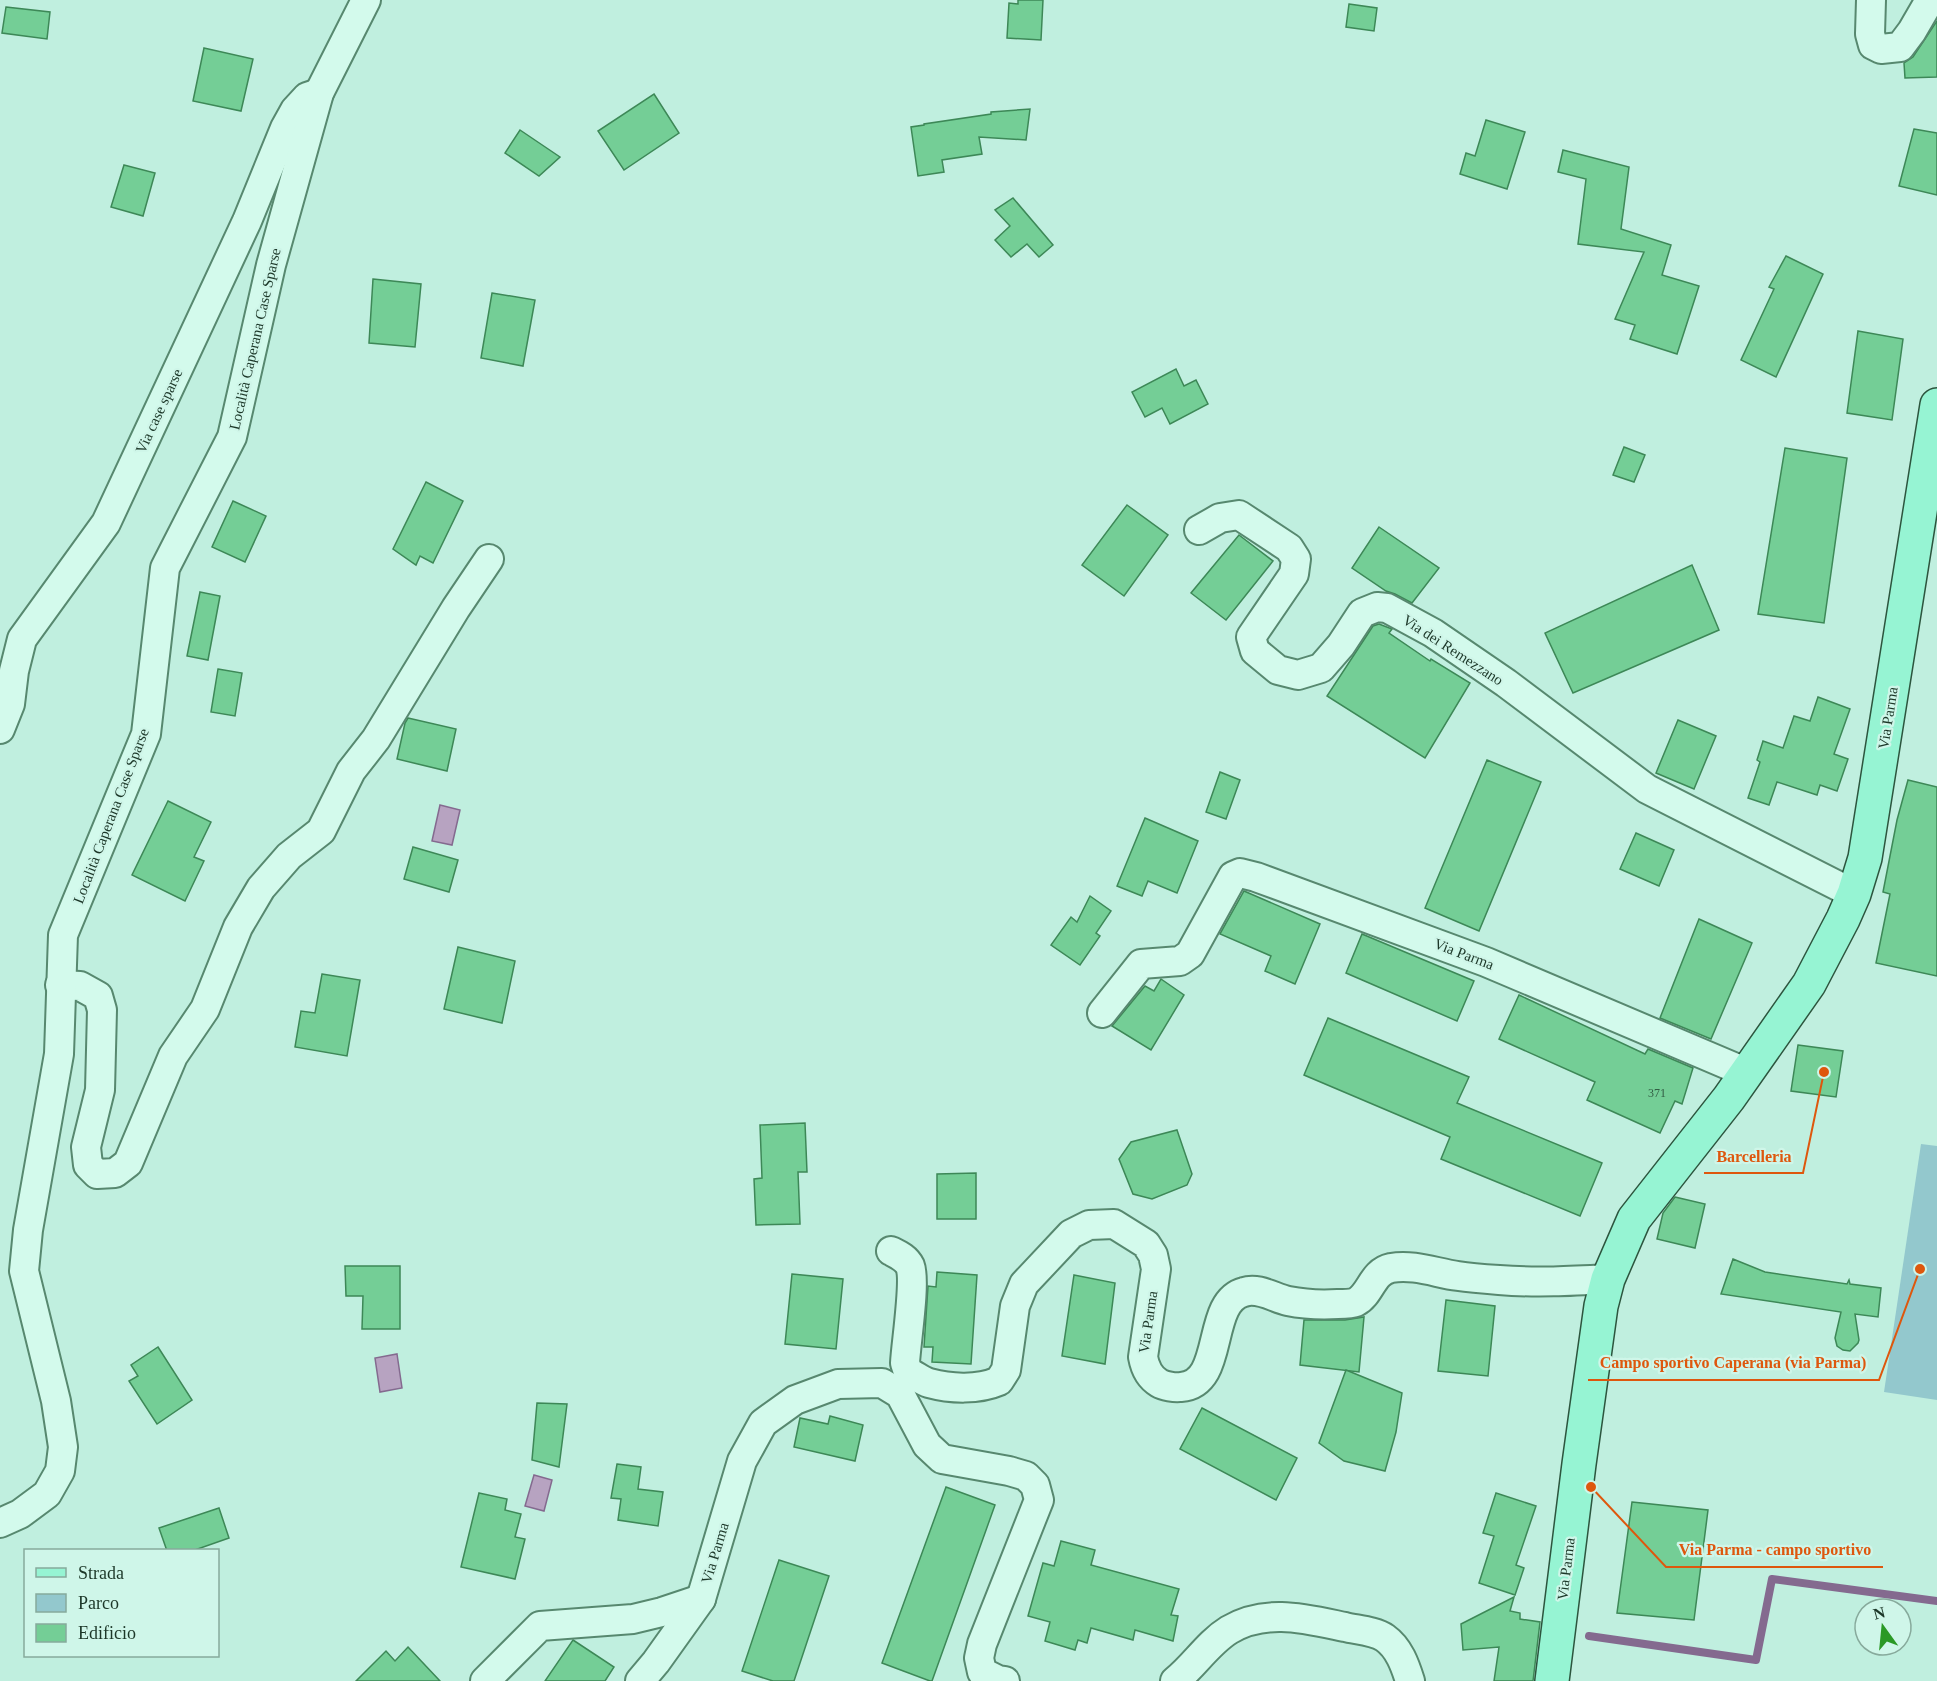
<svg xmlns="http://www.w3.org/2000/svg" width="1937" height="1681" viewBox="0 0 1937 1681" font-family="'Times New Roman',serif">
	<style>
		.green { fill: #93c8cd }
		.water { fill: #b7a3c1; stroke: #846a8f; stroke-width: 1.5 }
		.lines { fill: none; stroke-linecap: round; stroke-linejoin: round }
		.stream { stroke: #846a8f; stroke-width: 8 }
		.building { fill: #74ce96; stroke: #3d8857; stroke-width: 1.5 }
		.minor-casing { stroke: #57886f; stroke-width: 32 }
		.major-casing { stroke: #2c553e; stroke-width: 36 }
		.minor { stroke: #d3faec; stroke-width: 28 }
		.major { stroke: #96f4d3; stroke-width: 33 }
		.labels { text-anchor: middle; stroke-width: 4.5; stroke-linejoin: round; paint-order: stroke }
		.number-label { font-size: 12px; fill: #325d44 }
		.street-label { font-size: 15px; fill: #1c3728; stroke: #cff6e9 }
		.leader { fill: none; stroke: #de570d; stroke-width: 2 }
		.callout-dot { fill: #de570d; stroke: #cff6e9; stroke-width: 2 }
		.callout-label { font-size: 16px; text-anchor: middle; font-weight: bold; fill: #de570d; stroke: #cff6e9; stroke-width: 4.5; stroke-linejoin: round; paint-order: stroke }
	</style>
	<rect width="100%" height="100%" fill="#c0efdf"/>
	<path class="green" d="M1921 1144 1937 1146V1400L1884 1392Z"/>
	<g class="water">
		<path d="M440 805 460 810 452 845 432 841Z"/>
		<path d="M397 1354 402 1388 380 1392 375 1358Z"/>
		<path d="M534 1475 552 1480 544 1511 525 1506Z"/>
	</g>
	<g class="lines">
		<path class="stream" d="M1589 1636 1756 1660 1772 1579 1937 1601"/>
	</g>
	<g class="building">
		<path d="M1018 0H1043L1041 40 1007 38 1009 3 1018 4Z"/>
		<path d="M1349 4 1377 8 1374 31 1346 27Z"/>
		<path d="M6 7 50 12 47 39 2 33Z"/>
		<path d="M1937 21V77L1905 78 1904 63 1913 57Z"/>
		<path d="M204 48 253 59 241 111 193 101Z"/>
		<path d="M654 94 679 133 624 170 598 131Z"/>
		<path d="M1030 109 1026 140 979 137 982 154 942 160 944 172 918 176 911 127 924 125V124L991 114V112Z"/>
		<path d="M1486 120 1525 132 1507 189 1460 174 1466 153 1475 156Z"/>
		<path d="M1914 129 1937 133V195L1899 186Z"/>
		<path d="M520 130 560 157 539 176 505 153Z"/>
		<path d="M1563 150 1629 167 1621 229 1671 245 1662 275 1699 286 1677 354 1630 339 1635 325 1615 319 1644 252 1578 244 1586 179 1558 172Z"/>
		<path d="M124 165 155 173 143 216 111 207Z"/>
		<path d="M1013 198 1053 245 1039 257 1027 244 1011 257 995 240 1010 226 995 210Z"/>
		<path d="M1786 256 1823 274 1776 377 1741 360 1774 289 1769 287Z"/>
		<path d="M373 279 421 284 415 347 369 343Z"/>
		<path d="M492 293 535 300 523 366 481 358Z"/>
		<path d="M1858 331 1903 339 1892 420 1847 413Z"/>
		<path d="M1176 369 1184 386 1196 380 1208 404 1170 424 1162 408 1145 417 1132 392Z"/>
		<path d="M1624 447 1645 455 1634 482 1613 475Z"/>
		<path d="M1785 448 1847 458 1824 623 1758 614Z"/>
		<path d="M426 482 463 501 433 563 420 556 416 565 393 549Z"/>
		<path d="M233 501 266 516 245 562 212 547Z"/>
		<path d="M1127 505 1168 535 1124 596 1082 565Z"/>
		<path d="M1379 527 1439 568 1412 603 1395 594 1386 591 1352 568Z"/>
		<path d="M1239 535 1273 561 1226 620 1191 593Z"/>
		<path d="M1692 565 1719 630 1573 693 1545 633Z"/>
		<path d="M200 592 220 596 208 660 187 656Z"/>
		<path d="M1379 624 1392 629 1389 633 1430 661 1431 659 1470 683 1425 758 1327 696 1373 626Z"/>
		<path d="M218 669 242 673 235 716 211 712Z"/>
		<path d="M1818 697 1850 709 1834 754 1848 759 1837 791 1820 785 1817 795 1777 782 1769 805 1748 798 1760 762 1757 760 1763 741 1783 748 1794 716 1810 721Z"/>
		<path d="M408 718 456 729 447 771 397 759 405 723Z"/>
		<path d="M1678 720 1716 736 1694 789 1656 773Z"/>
		<path d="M1487 760 1541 782 1479 931 1425 908Z"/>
		<path d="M1220 772 1240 780 1226 819 1206 812Z"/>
		<path d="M1908 780 1937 787V976L1876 963 1890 894 1883 892 1897 820Z"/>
		<path d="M168 801 211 822 194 857 204 861 185 901 132 875Z"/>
		<path d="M1145 818 1198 841 1177 893 1148 881 1142 896 1117 886Z"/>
		<path d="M1636 833 1674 850 1659 886 1620 869Z"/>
		<path d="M413 847 458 860 449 892 404 879Z"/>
		<path d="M1244 891 1320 924 1295 984 1265 971 1271 956 1220 934Z"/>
		<path d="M1090 896 1111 911 1096 933 1100 936 1080 965 1051 945 1071 917 1077 922Z"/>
		<path d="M1699 919 1752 943 1711 1039 1660 1018Z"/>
		<path d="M1362 934 1474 981 1457 1021 1346 973Z"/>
		<path d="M458 947 515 961 502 1023 444 1009Z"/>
		<path d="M322 974 360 980 347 1056 295 1047 301 1011 315 1013Z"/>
		<path d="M1161 979 1184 995 1151 1050 1112 1026 1145 986 1154 991Z"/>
		<path d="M1519 995 1645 1054 1648 1049 1693 1068 1682 1104 1675 1101 1660 1133 1587 1100 1595 1082 1499 1039Z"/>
		<path d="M1328 1018 1469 1077 1457 1103 1602 1163 1580 1216 1441 1159 1450 1137 1304 1075Z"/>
		<path d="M1798 1045 1843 1051 1836 1097 1791 1091Z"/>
		<path d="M805 1123 807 1172H798L800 1224 756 1225 754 1179 762 1178 760 1125Z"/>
		<path d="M1177 1130 1192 1174 1187 1185 1152 1199 1133 1194 1119 1159 1131 1142Z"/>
		<path d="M976 1173V1219H937V1174Z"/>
		<path d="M1675 1197 1705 1204 1695 1248 1657 1239 1663 1213Z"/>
		<path d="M1733 1259 1765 1272 1847 1284 1849 1280 1850 1284 1881 1288 1878 1317 1855 1314 1859 1340 1858 1343 1850 1351 1843 1350 1837 1346 1835 1338 1841 1312 1721 1294Z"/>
		<path d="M345 1266H400V1329H362L363 1296H346Z"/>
		<path d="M937 1272 977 1275 971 1364 932 1362 933 1347H924L928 1286 936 1287Z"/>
		<path d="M792 1274 843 1279 836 1349 785 1344Z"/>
		<path d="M1074 1275 1115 1283 1105 1364 1062 1356Z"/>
		<path d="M1446 1300 1495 1306 1488 1376 1438 1371Z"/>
		<path d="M1364 1317 1359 1372 1300 1365 1304 1320H1345Z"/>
		<path d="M158 1347 192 1400 157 1424 129 1381 138 1376 131 1365Z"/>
		<path d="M1346 1370 1402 1393 1396 1432 1385 1471 1344 1461 1319 1443Z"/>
		<path d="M537 1403 567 1404 559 1467 532 1460Z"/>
		<path d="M1202 1408 1297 1458 1276 1500 1180 1449Z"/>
		<path d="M830 1416 863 1425 855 1461 794 1447 800 1418 828 1424Z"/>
		<path d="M617 1464 641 1467 638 1489 663 1492 658 1526 618 1520 621 1499 611 1498Z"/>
		<path d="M946 1487 995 1505 932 1681H930L882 1663Z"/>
		<path d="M479 1493 507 1499 505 1510 521 1514 515 1537 525 1539 515 1579 461 1567Z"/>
		<path d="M1496 1493 1536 1506 1516 1565 1524 1568 1515 1595 1479 1583 1494 1536 1483 1533Z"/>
		<path d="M1632 1502 1708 1510 1694 1620 1617 1613Z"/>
		<path d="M219 1508 229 1538 192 1551H167L159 1528Z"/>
		<path d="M1061 1541 1095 1550 1091 1565 1179 1589 1171 1615 1178 1616 1173 1641 1135 1630 1133 1640 1091 1628 1087 1643 1078 1640 1075 1650 1045 1641 1050 1622 1028 1616 1043 1563 1054 1566Z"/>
		<path d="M779 1560 829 1576 794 1681H773L742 1671Z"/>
		<path d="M1514 1597 1510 1611 1520 1613V1619L1540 1622 1533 1681H1494L1499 1647 1463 1650 1461 1624Z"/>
		<path d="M573 1640 614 1667 605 1681H545Z"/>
		<path d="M408 1647 440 1681H356L386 1651 395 1661Z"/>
	</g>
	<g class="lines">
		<defs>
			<g id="minor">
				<path d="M1871 0 1870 34 1873 45 1881 49 1900 47 1912 31 1930 0"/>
				<path d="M1199 530 1220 518 1239 515 1289 548 1296 559 1294 574 1251 637 1255 651 1278 670 1298 675 1321 668 1341 645 1362 613 1377 607 1387 608 1433 633 1506 683 1647 789 1854 894"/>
				<path d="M0 729 10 704 14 671 22 639 106 523 247 221 285 128 295 110 307 97 319 93"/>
				<path d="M60 985 80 986 98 996 102 1010 100 1090 86 1147 88 1165 97 1174 115 1173 128 1163 173 1056 205 1009 238 927 261 888 289 856 321 831 351 771 376 739 456 608 489 559"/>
				<path d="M1102 1013 1141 964 1180 961 1190 954 1233 876 1240 873 1256 877 1486 962 1745 1072"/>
				<path d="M891 1251C899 1255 906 1258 910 1266 916 1281 906 1343 905 1363L908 1372C915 1375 922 1381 929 1383 951 1389 978 1390 999 1381L1006 1370 1015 1306 1024 1284 1071 1234 1089 1225 1114 1224 1146 1244 1153 1255 1156 1269 1143 1357C1145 1368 1149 1377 1159 1383 1164 1386 1175 1388 1181 1387 1226 1384 1205 1302 1244 1292 1259 1287 1274 1298 1288 1301 1303 1304 1322 1305 1338 1304 1343 1304 1351 1304 1356 1302 1371 1294 1372 1272 1391 1268 1414 1264 1436 1273 1458 1276 1471 1278 1485 1279 1499 1280 1535 1283 1572 1281 1608 1279"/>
				<path d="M0 1523 20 1514 47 1494 60 1471 63 1447 56 1401 24 1271 28 1230 59 1054 63 935 146 734 165 568 232 437 271 265 319 93 366 0"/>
				<path d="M485 1681 540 1626 633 1619 662 1612 701 1599"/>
				<path d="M640 1681 656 1662 701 1599 742 1461 763 1423 795 1400 838 1384 882 1383 900 1394 927 1445 942 1459 1009 1471 1026 1476 1035 1485 1039 1500 982 1644 979 1658 982 1672 998 1680 1005 1681"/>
				<path d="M1175 1681C1194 1666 1208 1643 1229 1630 1266 1608 1306 1619 1345 1627 1357 1630 1375 1631 1385 1638 1399 1648 1405 1665 1410 1681"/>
			</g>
			<path id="major" d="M1552 1681 1579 1464 1601 1306 1608 1279 1634 1219 1729 1098 1809 984 1843 919 1854 894 1865 858 1937 405"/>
		</defs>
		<use href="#minor" class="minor-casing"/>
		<use href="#major" class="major-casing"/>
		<use href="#minor" class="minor"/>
		<use href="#major" class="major"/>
	</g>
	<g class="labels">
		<g class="number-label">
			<text x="1657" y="1097">371</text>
		</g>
		<g class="street-label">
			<text transform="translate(255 339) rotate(-77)" y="5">Località Caperana Case Sparse</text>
			<text transform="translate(159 411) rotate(-65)" y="5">Via case sparse</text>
			<text transform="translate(1453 650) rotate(33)" y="5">Via dei Remezzano</text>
			<text transform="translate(1888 718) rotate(-81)" y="5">Via Parma</text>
			<text transform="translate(111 816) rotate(-69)" y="5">Località Caperana Case Sparse</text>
			<text transform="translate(1464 954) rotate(21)" y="5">Via Parma</text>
			<text transform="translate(1148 1322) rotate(-82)" y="5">Via Parma</text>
			<text transform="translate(715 1553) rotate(-73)" y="5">Via Parma</text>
			<text transform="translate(1566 1569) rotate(-83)" y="5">Via Parma</text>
		</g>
	</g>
	<path class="leader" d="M1824 1072L1803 1173H1704M1920 1269L1879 1380H1588M1591 1487L1666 1567H1883"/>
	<g class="callout-dot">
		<circle cx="1824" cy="1072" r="6"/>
		<circle cx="1920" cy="1269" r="6"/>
		<circle cx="1591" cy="1487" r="6"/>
	</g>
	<g class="callout-label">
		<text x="1754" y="1162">Barcelleria</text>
		<text x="1733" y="1368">Campo sportivo Caperana (via Parma)</text>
		<text x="1775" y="1555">Via Parma - campo sportivo</text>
	</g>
	<rect x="24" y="1549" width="195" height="108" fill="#cff6e9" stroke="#87aa9c" stroke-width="1.5"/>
	<rect x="36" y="1568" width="30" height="9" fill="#96f4d3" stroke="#87aa9c" stroke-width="1.5"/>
	<text x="78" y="1579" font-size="18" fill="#1c3728">Strada</text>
	<rect x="36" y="1594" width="30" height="18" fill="#93c8cd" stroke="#87aa9c" stroke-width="1.5"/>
	<text x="78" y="1609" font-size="18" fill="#1c3728">Parco</text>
	<rect x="36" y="1624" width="30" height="18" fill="#74ce96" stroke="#87aa9c" stroke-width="1.5"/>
	<text x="78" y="1639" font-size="18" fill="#1c3728">Edificio</text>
	<g transform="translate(1883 1627) rotate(345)"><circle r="28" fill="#cff6e9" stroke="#87aa9c" stroke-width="1.5"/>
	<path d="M0-4.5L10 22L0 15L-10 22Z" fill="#2b9926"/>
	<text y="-9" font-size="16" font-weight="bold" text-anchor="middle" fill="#1c3728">N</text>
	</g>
</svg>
